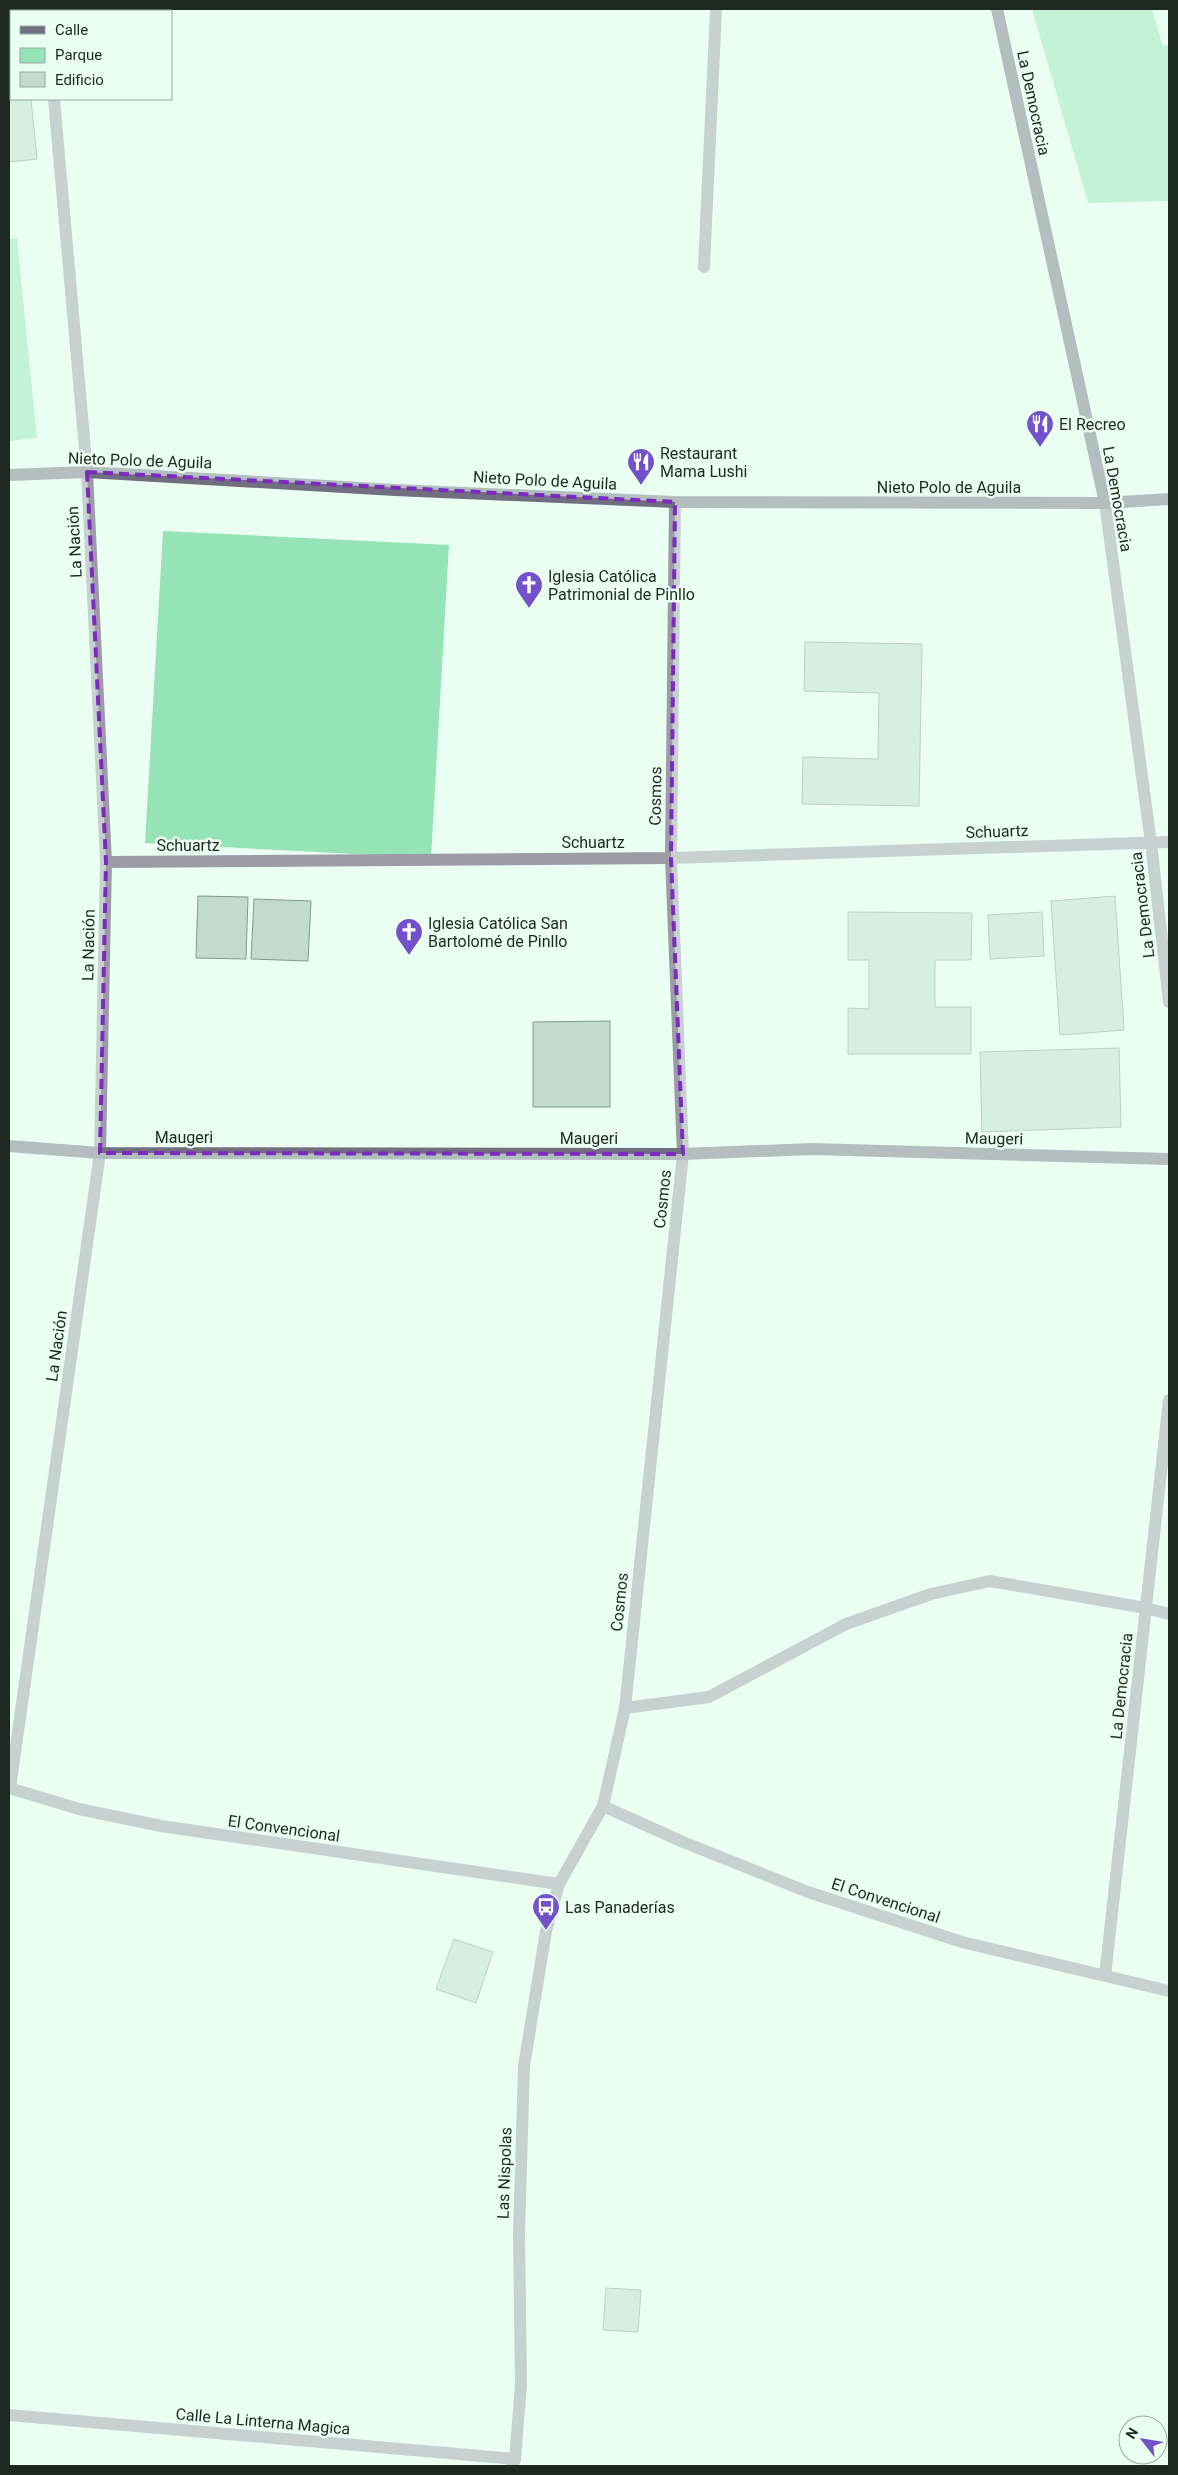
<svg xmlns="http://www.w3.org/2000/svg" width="1178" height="2475" viewBox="0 0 1178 2475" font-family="Roboto,sans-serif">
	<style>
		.green { fill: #95e3b7 }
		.building { fill: #c2dbcc; stroke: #81998b }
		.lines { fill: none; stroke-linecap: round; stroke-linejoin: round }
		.street { stroke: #9d9ba6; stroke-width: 12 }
		.secondary { stroke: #716f7f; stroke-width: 12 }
		.marked { fill: none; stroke: #7b2cbf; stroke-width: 4; stroke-dasharray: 10 6; stroke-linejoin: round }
		.labels { text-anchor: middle; stroke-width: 5; stroke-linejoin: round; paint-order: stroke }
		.street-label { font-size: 16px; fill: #1e2822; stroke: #eafff2 }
		.poi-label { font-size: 16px; fill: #1e2822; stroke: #eafff2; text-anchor: start }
	</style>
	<rect width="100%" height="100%" fill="#eafff2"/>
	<g class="green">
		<path d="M1032 9H1152L1163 46 1169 45V201L1088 203Z"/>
		<path d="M17 238 37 438 9 441V239Z"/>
		<path d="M163 531 449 545 431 858 145 843Z"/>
	</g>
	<g class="building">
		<path d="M9 9H22V11H11V99H31L37 159 9 162Z"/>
		<path d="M805 642 922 644 919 806 802 804 803 757 878 759 879 693 804 691Z"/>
		<path d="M198 896 248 897 246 959 196 958Z"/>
		<path d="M1115 896 1124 1030 1060 1035 1051 901Z"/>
		<path d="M254 899 311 901 308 961 251 959Z"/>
		<path d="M848 912 972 913 971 960H935V1007H971V1054H848V1008L869 1009V960H848Z"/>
		<path d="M1042 912 1044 956 990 959 988 915Z"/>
		<path d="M610 1021V1107H533V1022Z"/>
		<path d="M1119 1048 1121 1127 982 1132 980 1052Z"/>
		<path d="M454 1939 493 1952 476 2003 436 1989Z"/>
		<path d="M606 2288 641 2290 638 2332 603 2330Z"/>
	</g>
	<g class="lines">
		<g class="street">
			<path d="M46 9V11"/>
			<path d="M704 267 716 9"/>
			<path d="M1105 503 1151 843 1169 1002"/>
			<path d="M106 862 671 858 1169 842"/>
			<path d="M625 1708 709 1697 846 1624 931 1594 990 1581 1146 1608 1169 1614"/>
			<path d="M9 1788 79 1809 161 1826 559 1884"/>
			<path d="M10 1788 100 1153 106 862 87 472 54 99"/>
			<path d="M603 1806 683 1842 808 1892 962 1942 1169 1991"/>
			<path d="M1105 1976 1169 1400"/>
			<path d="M9 2415 515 2459"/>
			<path d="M512 2466 515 2459 521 2385 519 2233 524 2066 546 1931 559 1884 603 1806 625 1708 683 1154 671 858 675 502"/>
		</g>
		<g class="secondary">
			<path d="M997 9 1105 503"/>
			<path d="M9 475 87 472 395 490 675 502 1105 503 1169 499"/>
			<path d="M9 1146 100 1153 683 1154 812 1149 1169 1159"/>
		</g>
	</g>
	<path d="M0 0H1178V2475H0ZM87 472 675 502 671 858 683 1154 100 1153 106 862Z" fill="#eafff2" fill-opacity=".55" fill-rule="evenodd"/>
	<path class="marked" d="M87 472 675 502 671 858 683 1154 100 1153 106 862Z"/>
	<defs>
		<symbol id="restaurant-pin" viewBox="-11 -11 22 30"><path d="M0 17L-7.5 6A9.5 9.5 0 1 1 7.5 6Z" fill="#7251cb" stroke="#eafff2"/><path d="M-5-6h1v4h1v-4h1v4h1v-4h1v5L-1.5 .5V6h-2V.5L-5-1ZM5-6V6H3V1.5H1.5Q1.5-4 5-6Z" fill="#fff"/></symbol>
		<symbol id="church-pin" viewBox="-11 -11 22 30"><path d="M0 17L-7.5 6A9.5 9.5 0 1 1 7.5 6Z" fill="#7251cb" stroke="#eafff2"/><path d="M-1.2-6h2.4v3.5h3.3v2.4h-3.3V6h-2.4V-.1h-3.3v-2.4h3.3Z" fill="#fff"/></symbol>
		<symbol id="bus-pin" viewBox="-11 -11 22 30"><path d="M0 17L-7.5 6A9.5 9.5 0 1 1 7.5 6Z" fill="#7251cb" stroke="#eafff2"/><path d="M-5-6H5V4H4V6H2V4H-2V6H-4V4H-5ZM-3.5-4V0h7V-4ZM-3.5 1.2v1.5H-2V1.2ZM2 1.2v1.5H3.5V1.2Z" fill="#fff"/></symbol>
	</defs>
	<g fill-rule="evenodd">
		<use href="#restaurant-pin" x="1024" y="408" width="32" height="43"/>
		<use href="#restaurant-pin" x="625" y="446" width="32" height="43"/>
		<use href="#church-pin" x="513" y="569" width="32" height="43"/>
		<use href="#church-pin" x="393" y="916" width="32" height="43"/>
		<use href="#bus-pin" x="530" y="1891" width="32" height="43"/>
	</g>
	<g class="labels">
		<g class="street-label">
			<text transform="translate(1034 103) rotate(78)" y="6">La Democracia</text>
			<text transform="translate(140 460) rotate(2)" y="6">Nieto Polo de Aguila</text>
			<text transform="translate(545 480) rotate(3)" y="6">Nieto Polo de Aguila</text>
			<text x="949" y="493">Nieto Polo de Aguila</text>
			<text transform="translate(1118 499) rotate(80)" y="6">La Democracia</text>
			<text transform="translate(74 542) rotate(-93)" y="6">La Nación</text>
			<text transform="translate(655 796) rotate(-89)" y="6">Cosmos</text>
			<text transform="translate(997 831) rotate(-2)" y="6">Schuartz</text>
			<text x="593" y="848">Schuartz</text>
			<text x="188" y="851">Schuartz</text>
			<text transform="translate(1142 905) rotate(-97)" y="6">La Democracia</text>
			<text transform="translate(88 945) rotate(-89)" y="6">La Nación</text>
			<text x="184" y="1143">Maugeri</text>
			<text x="589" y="1144">Maugeri</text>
			<text transform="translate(994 1138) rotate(1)" y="6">Maugeri</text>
			<text transform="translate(662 1199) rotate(-84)" y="6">Cosmos</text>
			<text transform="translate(56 1346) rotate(-82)" y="6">La Nación</text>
			<text transform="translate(619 1602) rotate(-84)" y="6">Cosmos</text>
			<text transform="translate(1121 1686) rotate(-84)" y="6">La Democracia</text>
			<text transform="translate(284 1828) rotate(8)" y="6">El Convencional</text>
			<text transform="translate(886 1900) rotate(18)" y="6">El Convencional</text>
			<text transform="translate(504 2173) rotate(-88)" y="6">Las Nispolas</text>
			<text transform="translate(263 2421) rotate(5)" y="6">Calle La Linterna Magica</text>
		</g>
		<g class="poi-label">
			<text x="1059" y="430">El Recreo</text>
			<text x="660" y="459">Restaurant<tspan x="660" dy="18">Mama Lushi</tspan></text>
			<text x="548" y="582">Iglesia Católica<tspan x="548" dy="18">Patrimonial de Pinllo</tspan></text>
			<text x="428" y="929">Iglesia Católica San<tspan x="428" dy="18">Bartolomé de Pinllo</tspan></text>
			<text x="565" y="1913">Las Panaderías</text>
		</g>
	</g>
	<rect width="1178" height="2475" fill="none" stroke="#1e2822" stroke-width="20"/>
	<rect x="10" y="10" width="162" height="90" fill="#eafff2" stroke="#98a99f"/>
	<rect x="20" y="26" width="25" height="8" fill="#716f7f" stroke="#98a99f"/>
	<text x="55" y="35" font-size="15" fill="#1e2822">Calle</text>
	<rect x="20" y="48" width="25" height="15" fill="#95e3b7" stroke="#98a99f"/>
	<text x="55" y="60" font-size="15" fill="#1e2822">Parque</text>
	<rect x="20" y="72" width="25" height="15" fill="#c2dbcc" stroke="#98a99f"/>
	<text x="55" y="85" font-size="15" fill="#1e2822">Edificio</text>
	<g transform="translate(1143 2440) rotate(301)"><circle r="24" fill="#eafff2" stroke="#98a99f"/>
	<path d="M0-4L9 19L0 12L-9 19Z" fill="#7251cb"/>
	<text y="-8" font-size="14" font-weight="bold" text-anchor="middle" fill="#1e2822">N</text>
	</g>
</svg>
